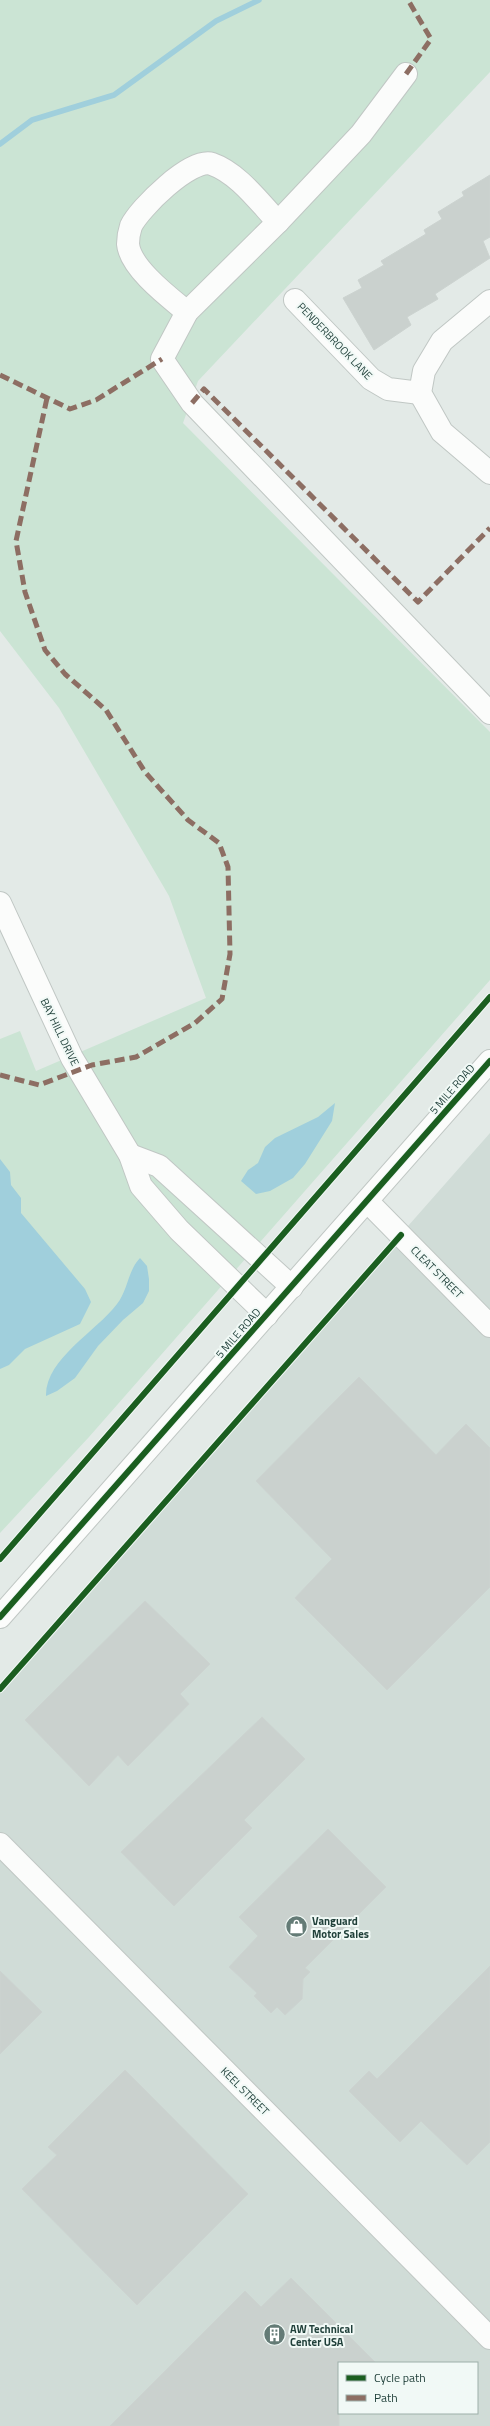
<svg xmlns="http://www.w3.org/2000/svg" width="490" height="2426" viewBox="0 0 490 2426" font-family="'Titillium Web',sans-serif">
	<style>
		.built { fill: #d0dcd7; fill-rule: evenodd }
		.green { fill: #cbe4d4 }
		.water { fill: #a0cfdc }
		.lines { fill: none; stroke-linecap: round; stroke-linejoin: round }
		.stream { stroke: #a0cfdc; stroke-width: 5.5 }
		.building { fill: #cad1ce; stroke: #ccd3d0 }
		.minor-casing { stroke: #c0c7c4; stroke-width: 24 }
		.minor { stroke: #fbfcfb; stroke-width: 22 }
		.quiet { stroke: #8d6e63; stroke-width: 5; stroke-dasharray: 10 5; stroke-linecap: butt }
		.cycleway-casing { stroke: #f1f9f6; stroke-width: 8 }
		.cycleway { stroke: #1b5e20; stroke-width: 6 }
		.labels { text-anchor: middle; stroke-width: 4; stroke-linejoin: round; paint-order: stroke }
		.street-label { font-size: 11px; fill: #1f3f39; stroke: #f1f9f6 }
		.poi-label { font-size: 11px; font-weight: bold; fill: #1f3f39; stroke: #f1f9f6; text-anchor: start }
	</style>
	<rect width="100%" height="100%" fill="#e3eae7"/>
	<path class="built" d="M490 1133V2426H0V1689ZM339 2363H477V2413H339Z"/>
	<path class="green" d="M0 0H490V72L198 381 183 423 490 732V980L89 1437 0 1533V1039L20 1031 36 1071 206 998 169 896 59 708 0 631Z"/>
	<g class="water">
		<path d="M335 1103 332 1121 305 1164 293 1178 270 1191 256 1194 241 1181 248 1170 258 1163 265 1147 275 1138 318 1117Z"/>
		<path d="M0 1159 10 1172 11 1185 21 1198V1213L85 1289 91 1302 80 1324 25 1349 9 1365 0 1369Z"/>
		<path d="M140 1258 147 1266 149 1279V1291L143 1303 123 1320 98 1346 75 1378 57 1391 46 1396C45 1359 97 1331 117 1304 128 1290 128 1270 140 1258Z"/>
	</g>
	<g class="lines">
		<path class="stream" d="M0 144 32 120 114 95 216 21 259 0"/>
	</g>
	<g class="building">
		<path d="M490 175V237L483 241 490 258 435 294 438 299 407 317 411 325 374 350 343 298 362 288 358 280 384 265 381 261 426 234 424 230 442 219 438 212 464 196 462 192Z"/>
		<path d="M359 1377 436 1455 466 1424 490 1448V1587L387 1690 295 1598 332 1559 256 1481Z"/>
		<path d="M145 1601 210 1664 180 1694 189 1704 128 1766 118 1755 89 1786 25 1720Z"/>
		<path d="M262 1717 305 1759 244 1820 252 1828 174 1906 121 1852Z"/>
		<path d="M328 1829 386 1887 305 1968 310 1972 303 1979 302 1999 285 2015 277 2007 271 2013 254 1996 257 1993 229 1967 258 1936 239 1917Z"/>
		<path d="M490 1966V2142L467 2165 421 2121 400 2142 349 2091 369 2071 377 2079Z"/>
		<path d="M0 1971 42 2012 0 2054Z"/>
		<path d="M125 2070 248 2194 137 2305 22 2189 57 2155 48 2147Z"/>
		<path d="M291 2278 376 2363H339V2426H110L245 2291 261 2307Z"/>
	</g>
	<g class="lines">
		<defs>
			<g id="minor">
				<path d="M406 74 361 134 278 222 187 312 162 359 192 403 490 713"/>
				<path d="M295 300 371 379 388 389 420 393"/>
				<path d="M490 301 442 341 424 371 420 393 442 432 490 473"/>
				<path d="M187 312C170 298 130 268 128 244 128 239 129 232 131 226 139 209 191 157 212 164 238 173 259 202 278 222"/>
				<path d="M0 903 72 1058 130 1155 141 1186 179 1230 267 1315"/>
				<path d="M130 1155 159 1166 292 1287"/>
				<path d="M367 1201 490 1326"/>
				<path d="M0 1617 490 1061"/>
				<path d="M0 1844 490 2338"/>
			</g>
		</defs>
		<use href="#minor" class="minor-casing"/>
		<use href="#minor" class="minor"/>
		<g class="quiet">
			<path d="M406 74 431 39 408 0"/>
			<path d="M0 375 70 409 96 400 162 359"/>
			<path d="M192 403 204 389 418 602 490 528"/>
			<path d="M0 1075 39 1085 92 1065 136 1057 195 1023 222 999 230 954 228 867 219 843 188 820 145 772 106 710 65 674 45 650 25 592 16 541 47 398"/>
		</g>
		<defs>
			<g id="cycleway">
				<path d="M0 1559 490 997"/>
				<path d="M0 1617 490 1061"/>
				<path d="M0 1689 401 1235"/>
			</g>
		</defs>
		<use href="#cycleway" class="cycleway-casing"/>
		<use href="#cycleway" class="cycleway"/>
	</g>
	<defs>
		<symbol id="shop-disc" viewBox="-11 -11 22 22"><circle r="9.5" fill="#647b76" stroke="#f1f9f6"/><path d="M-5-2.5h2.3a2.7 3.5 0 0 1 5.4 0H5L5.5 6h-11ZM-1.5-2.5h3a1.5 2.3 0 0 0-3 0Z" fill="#fff"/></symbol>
		<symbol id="building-disc" viewBox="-11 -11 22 22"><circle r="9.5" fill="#647b76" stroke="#f1f9f6"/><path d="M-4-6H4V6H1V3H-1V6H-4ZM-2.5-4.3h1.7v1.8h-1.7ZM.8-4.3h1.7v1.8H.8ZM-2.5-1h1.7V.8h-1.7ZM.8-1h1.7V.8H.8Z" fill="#fff"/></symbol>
	</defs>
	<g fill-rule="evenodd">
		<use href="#shop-disc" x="284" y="1914" width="25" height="25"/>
		<use href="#building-disc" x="262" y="2322" width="25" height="25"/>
	</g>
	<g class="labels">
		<g class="street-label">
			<text transform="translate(335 341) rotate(46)" y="4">PENDERBROOK LANE</text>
			<text transform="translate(60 1032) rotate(64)" y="4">BAY HILL DRIVE</text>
			<text transform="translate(452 1089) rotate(-49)" y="4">5 MILE ROAD</text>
			<text transform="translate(437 1272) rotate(45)" y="4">CLEAT STREET</text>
			<text transform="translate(238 1333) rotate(-49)" y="4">5 MILE ROAD</text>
			<text transform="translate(245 2091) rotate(45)" y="4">KEEL STREET</text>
		</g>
		<g class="poi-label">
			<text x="312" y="1925">Vanguard<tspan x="312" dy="13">Motor Sales</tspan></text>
			<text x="290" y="2333">AW Technical<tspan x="290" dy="13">Center USA</tspan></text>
		</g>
	</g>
	<rect x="338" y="2362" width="140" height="52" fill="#f1f9f6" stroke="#9dafaa"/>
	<rect x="346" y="2375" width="20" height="6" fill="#1b5e20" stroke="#9dafaa"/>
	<text x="374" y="2382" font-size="12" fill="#1f3f39">Cycle path</text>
	<rect x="346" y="2395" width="20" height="6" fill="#8d6e63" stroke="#9dafaa"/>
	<text x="374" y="2402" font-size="12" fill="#1f3f39">Path</text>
</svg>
